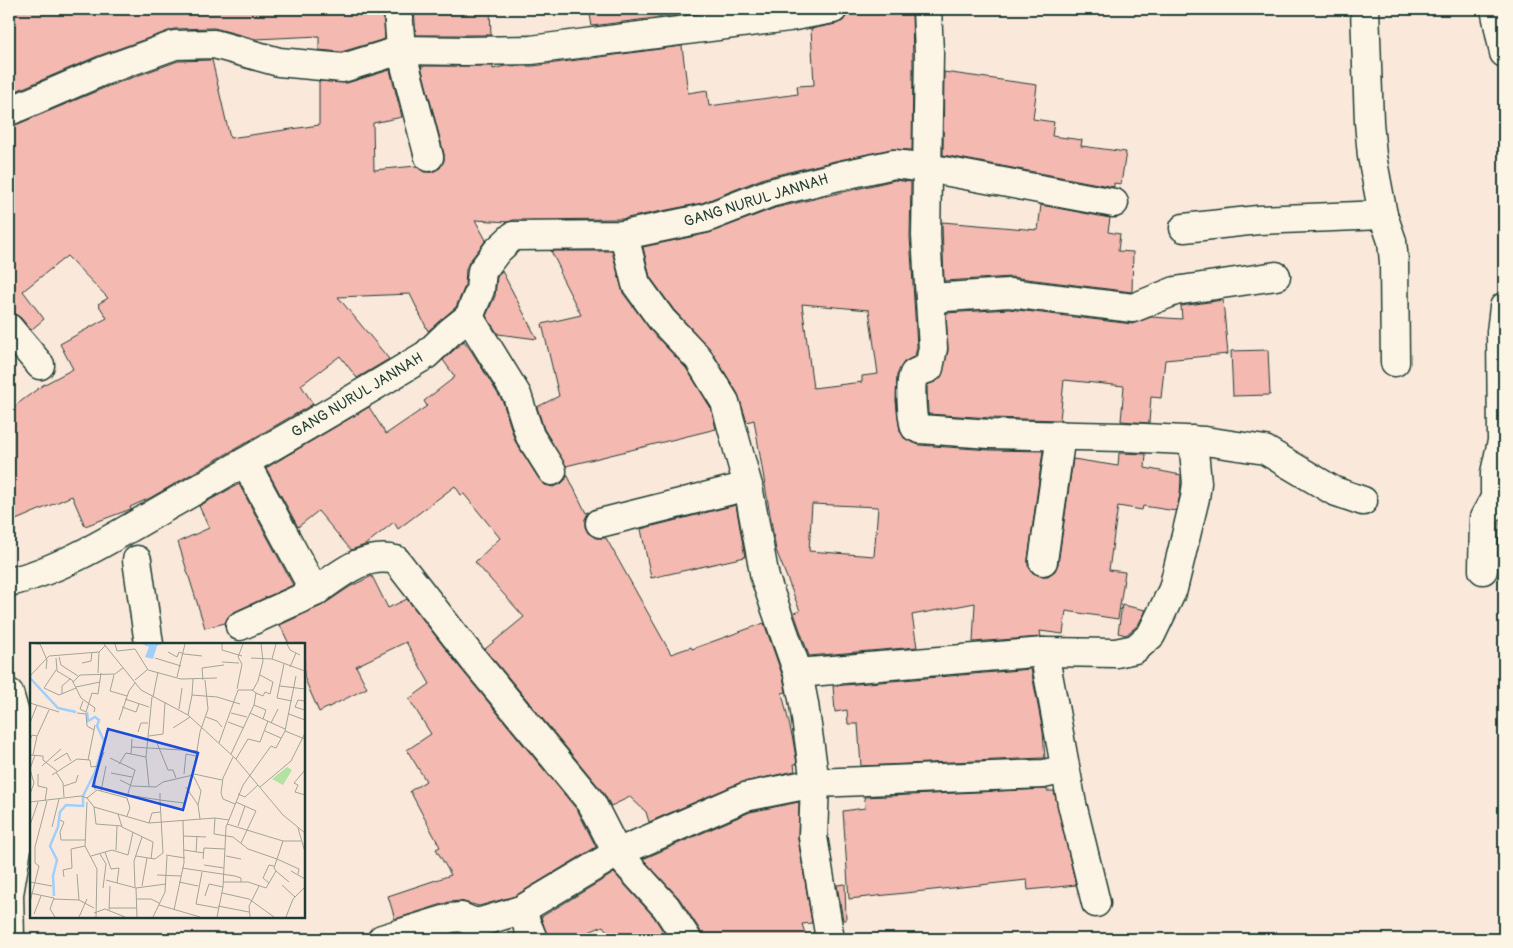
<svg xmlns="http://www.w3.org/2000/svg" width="1513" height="948" viewBox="0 0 1513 948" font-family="Pangolin,sans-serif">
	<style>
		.building { fill: #f4b9b1; stroke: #1f3d34; fill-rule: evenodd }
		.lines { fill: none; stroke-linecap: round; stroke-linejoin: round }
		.minor-casing { stroke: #1f3d34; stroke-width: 31 }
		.minor { stroke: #fcf5e5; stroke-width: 28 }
		.labels { text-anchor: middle; stroke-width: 4; stroke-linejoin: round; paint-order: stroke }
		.street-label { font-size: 15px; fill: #1f3d34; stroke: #fcf5e5 }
		.inset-river { fill: none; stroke: #a0cffb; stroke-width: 2.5 }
		.inset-road { fill: none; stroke: #a2a498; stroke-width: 1 }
		.view { fill: #1d4ed8; fill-opacity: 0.15; stroke: #1d4ed8; stroke-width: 2.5 }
		.inset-edge { fill: none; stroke: #1f3d34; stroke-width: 2.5 }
	</style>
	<rect width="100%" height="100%" fill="#fae9db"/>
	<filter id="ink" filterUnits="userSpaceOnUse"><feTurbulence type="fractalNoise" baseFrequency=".02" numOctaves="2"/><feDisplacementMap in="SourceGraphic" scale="10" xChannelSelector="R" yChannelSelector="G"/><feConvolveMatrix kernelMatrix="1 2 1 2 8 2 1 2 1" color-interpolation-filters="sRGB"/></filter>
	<g filter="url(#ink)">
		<g class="building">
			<path d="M9 9H383L385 39 341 52 319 50V36L256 39 214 28 174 29 98 56 9 94Z"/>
			<path d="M414 9H490L491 35H416Z"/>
			<path d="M589 9H677L678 15 592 26Z"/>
			<path d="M848 9H912L913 68 912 150 891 149 835 161 764 178 702 203 622 219 513 220 509 222 475 220 486 240 469 262 466 269 465 286 456 307 428 331 410 294 338 297 389 359 357 378 340 356 301 385 313 404 150 498 130 507 131 509 85 526 72 496 9 523V410L43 385 73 369 60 344 107 318 98 304 108 298 67 256 23 291 44 319 31 330 21 318 15 314 9 313V125L18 124 109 86 178 61 212 60 230 138 319 125V81L347 83 390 70 402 117 373 123 374 170 416 166 424 172H432L440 168 444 161V154L421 66H493V69L505 66H533L682 46 688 93 707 90 709 106 798 94 797 86 814 85 811 29 836 24 843 21 847 15Z"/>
			<path d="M944 72 1037 85 1033 119 1054 122 1052 136 1082 140 1081 146 1126 152 1121 184 1114 183V187L943 155Z"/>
			<path d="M895 180 911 182 910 237 917 347 915 356 904 362 897 375 896 401 900 431 904 438 919 445 990 450 1043 451 1028 559V566L1033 573 1040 576H1048L1055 571 1058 564 1073 459 1118 466 1119 453 1146 454 1145 468 1181 475 1180 495 1176 511 1143 506 1142 510 1118 506 1109 570 1125 572 1118 619 1066 611 1063 634 1040 631 1041 637 973 642 975 603 912 615 917 647 809 656 794 613 800 611 776 550 754 420 747 422 738 394 711 350 674 310 650 277 643 247 709 233 775 208ZM802 304 869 310 878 374 862 376V382L813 388ZM812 504 878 507 874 556 809 551Z"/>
			<path d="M1041 205 1110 218 1108 232 1120 234 1118 251 1133 252 1132 292 1011 277 944 281 942 222 1038 230Z"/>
			<path d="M551 251H612L623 293 651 331 686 368 711 408 716 429 566 466 544 429 537 407 559 396 542 324 581 315 559 272 561 271Z"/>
			<path d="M502 271 537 339 498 334 486 316 495 296 497 277Z"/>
			<path d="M1223 300 1228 354 1165 360 1161 398 1151 397 1149 423 1121 421 1124 386 1064 380 1060 420 991 418 928 414 927 385 935 382 941 377 948 351 946 313 1009 309 1132 324 1151 317 1182 319 1181 306Z"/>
			<path d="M464 341 472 352 503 402 515 441 539 479 545 485 553 487 561 484 566 479 567 474 586 513 589 512 585 519V527L588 533 596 538H606L671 654 691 647 692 649 764 623 783 677 786 692 782 693 793 740 797 764H794L795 771 739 783 649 822 646 812 630 797 611 806 603 792 485 649 524 617 475 562 500 538 464 494 461 495 455 486 398 529 394 522 365 545 351 550 318 511 298 527 266 468 369 407 386 434 427 406 424 401 455 377 443 360Z"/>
			<path d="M1268 350 1270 395 1233 396 1231 351Z"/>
			<path d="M239 484 293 585 234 612 228 617 225 623 205 628 178 542 209 528 199 506Z"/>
			<path d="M736 505 745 557 651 578 641 529Z"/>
			<path d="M372 576 388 608 407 599 461 669 578 811 596 847 515 896 479 906 460 901 449 902 395 919 388 896 451 875 436 849 440 847 410 791 426 781 407 750 431 734 409 699 430 684 406 642 356 666 367 688 319 712 304 677V644H289L280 625 321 606 351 586Z"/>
			<path d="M1122 605 1146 610 1138 625 1126 635 1118 633Z"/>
			<path d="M1031 669 1043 732 1045 758H1042L861 766 858 724H848L847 710 835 712 833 686Z"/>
			<path d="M1047 789V791H1054L1076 885 1028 890 1027 880 849 899 843 811 865 808 864 797Z"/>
			<path d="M799 802 798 839 812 923 802 924 807 939H702L700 930 679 898 643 859 750 812Z"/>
			<path d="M614 873 654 917 668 939H613L603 926 573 939H548L541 917Z"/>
			<path d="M845 884 846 920H843L837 885Z"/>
			<path d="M454 933H459L468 937 469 939H435Z"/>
		</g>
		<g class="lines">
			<defs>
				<g id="minor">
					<path d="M398 9 401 50 466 51 531 50 789 17 833 9"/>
					<path d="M927 9 929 53 926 236 933 348 929 368C925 370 917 371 914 374 909 380 912 419 915 427L920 429 990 434 1123 437 1205 441 1265 450 1334 491 1363 501"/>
					<path d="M1365 9 1369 122 1372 156 1383 215 1392 241 1394 262 1395 362"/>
					<path d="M1495 9 1504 53"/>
					<path d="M12 110 103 71 175 45 214 44 279 62 343 68 401 50 429 157"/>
					<path d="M1184 228 1258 220 1383 215"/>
					<path d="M624 235 636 284 662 320 698 358 725 402 748 486 765 578 798 673 804 704 815 783 813 837 830 939"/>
					<path d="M930 298 1009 293 1133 308 1175 291 1276 276"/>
					<path d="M469 317 517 395 530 436 552 471"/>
					<path d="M9 328 40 365"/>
					<path d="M245 462 315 592C339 575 364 552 396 560L473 659 591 802 617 853 666 907 687 939"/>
					<path d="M600 523 748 486"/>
					<path d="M137 560 149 644"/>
					<path d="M1043 561 1061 435"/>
					<path d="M1483 570 1484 518 1495 498V473L1502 441 1501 332 1504 307"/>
					<path d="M9 582C64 570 123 531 173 503 258 455 342 406 426 355L450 332 469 317 480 290 482 271 497 251 513 236 624 235 706 218 770 193 839 176 894 164 928 168 1114 203"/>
					<path d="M240 626 315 592"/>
					<path d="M1044 652 1072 804 1096 903"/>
					<path d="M798 673 1044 652 1116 653 1135 649 1151 635 1173 589 1195 498 1197 483 1193 440"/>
					<path d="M9 693 21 735 27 775 24 808 9 894 10 939"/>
					<path d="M521 910 533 939"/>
					<path d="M382 939 451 918 461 917 473 922H481L521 910 617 853 745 797 815 783 1044 774 1065 769"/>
				</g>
			</defs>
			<use href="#minor" class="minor-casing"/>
			<use href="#minor" class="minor"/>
		</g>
	</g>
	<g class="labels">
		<g class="street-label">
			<text transform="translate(756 200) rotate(-17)" y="5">GANG NURUL JANNAH</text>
			<text transform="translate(357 395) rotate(-31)" y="5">GANG NURUL JANNAH</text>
		</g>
	</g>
	<g transform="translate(30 643)">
		<rect width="275" height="275" fill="#fae9db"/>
		<path d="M257 124 262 127 253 142 242 136Z" fill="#b2e3a3"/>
		<path d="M112 1H132L127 3 123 16 115 14 119 4Z" fill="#a0cffb"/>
		<path class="inset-river" d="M0 35 28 65 46 69M24 253 23 233 27 217 20 203 28 184 30 169 36 162 53 163V153L65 129 74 98 67 83 69 77 65 74 58 78 57 69"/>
		<path class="inset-road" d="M6 1H10L17 17 16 26M74 1 111 47 158 72 206 116 253 172 275 190M85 1 87 8 105 6 118 27 151 36 187 35M192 1V7L212 13M257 1 260 7 270 12M138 9 147 14 149 9 154 11M154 11 172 13M29 14 31 22 48 33M26 15 27 28 42 37 51 55 65 65 64 69M125 15 151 23M221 15 242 16 275 28M242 16 246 1M192 19 209 20M52 20 61 18 62 9M254 21 247 55 262 58M260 24 266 10M26 27 14 45 29 52 46 45M68 30 69 9M84 32 80 48 97 53M0 33 19 13 69 9 75 3M266 33 255 88 275 96M147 34 155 1M163 36 162 52 187 54 210 61M105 37 117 27M173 37 172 25 194 22M43 39 50 32 85 31 93 25M250 43 275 46M46 44 70 39M207 46 212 21 208 14 213 1M226 50 233 53 235 49 240 51 243 39 230 32M32 51V43L40 36M123 54 128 29M95 56 119 64M53 58 50 66 56 69 62 50 68 51 71 30M275 58 268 57 265 64 275 67M0 60 29 69M224 62 236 67 233 76M92 64 106 69 109 61M149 66 152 45M47 70 56 71 57 83 64 87M201 70 217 74M220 70 255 86M259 71 275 77M158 72 162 52M176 74 187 78 192 84M89 77 99 48 105 40M198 79 214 85M0 80 7 62M241 80 248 66M143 85 160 74M235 88 251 95M108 89 111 80H118M119 93 133 91 135 59M0 97 2 92 7 93 19 67M127 100 138 127H143L146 135M189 100 208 47H223L228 38 233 18 231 1M102 104 168 108M101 111 102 96M201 111 224 62 226 50 222 47M0 112 13 113V117L27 128M3 112 7 93M203 114 193 135 191 150 193 156 205 161M80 115 105 127 97 154M206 116 218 96 230 99 238 78M58 117 65 82M24 118 37 110 41 118M89 121 96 110 116 114M12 123 31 106M275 127 264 140 268 142 265 149 275 152M26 129 33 140 34 154M81 130 102 134M8 131V143L17 145 15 158M154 131 156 111 166 113M164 131 192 137M22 132 47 116 60 117 61 124 69 123M163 132 170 89 178 66 175 37M90 137 102 143 126 144 133 139 163 132 171 148 168 162 170 176M34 143 46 139 48 132M119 143 116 114 122 54M156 144 168 162M230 144 261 118 275 90M65 147V135L74 109M71 148 76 123M130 150V157L154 160M0 151 4 140 0 126 5 112M208 151 215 154 228 142M98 152 130 157 133 210M57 155 67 147 97 155 100 165 97 173M0 159 51 153 57 155 64 164 119 180 185 175 199 177M57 159 55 203 67 226 66 274M206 159 226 168 211 200M64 164 66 181 92 183M88 171 92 184 123 199 121 216M185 175 184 191 203 194 218 206 247 216 244 225 246 228 236 245 218 239H193M30 177 34 179 30 189 31 197H55M119 180 122 170 130 169M197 181 253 198H271M0 182 8 159M208 183 215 163M22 184 29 156M268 185 275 209M153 193 176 194M253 198 247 216 269 226 268 231M86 207 87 183M154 207 174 210M75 209 81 226 89 225 87 240M166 209 167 193M70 211 76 221 73 245M136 212 155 215M61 213 82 207 98 212 103 189M106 213 125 216 133 210M196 213 211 216M173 216 174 205 195 206M5 220V204L17 158M174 222 194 225M152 225 205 233 211 235V239M246 228 259 239M261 228 275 236M172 229 166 261 188 265M47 231 49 257M127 232 151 233M34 234 33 227 42 225 41 206 55 203M76 237 106 245 136 241M0 239 22 243M149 239 168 243M239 240 233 235 239 222 244 223M252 242 265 254M112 243 117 215M105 244 104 218 112 194M106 245 107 274M0 250 24 255 20 266 25 274M192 250 219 256 244 274M175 253 179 241 193 244M24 256 49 257 64 265M107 256H121L129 260M0 259 9 223 5 220M129 262 170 274M188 263 219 269M79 265H107M79 267 80 243M144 267 154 220 153 177M64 270 75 266 95 274M4 271 11 253M49 274 57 256M123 274 135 249 137 213M187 274 193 244 196 184 213 142 241 103 246 105 255 88M220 274 219 263 229 243M256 274 263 256 275 244"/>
		<path class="view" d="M78 86 168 110 153 167 63 143Z"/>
		<rect width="275" height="275" class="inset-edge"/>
	</g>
	<rect width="1513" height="948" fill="none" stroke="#fcf5e5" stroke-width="30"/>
	<rect x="15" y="15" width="1483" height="918" fill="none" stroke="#1f3d34" stroke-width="2" filter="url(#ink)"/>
</svg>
